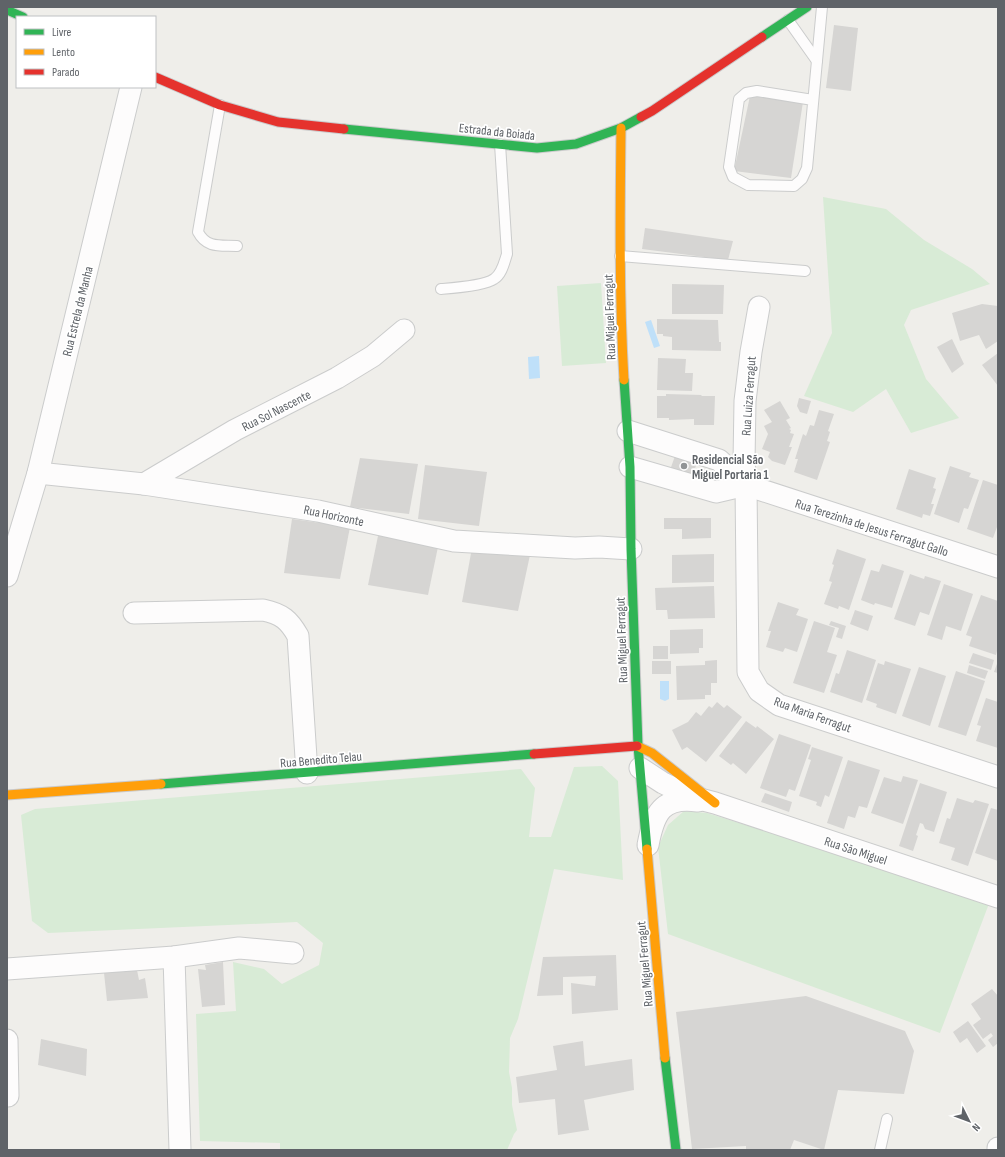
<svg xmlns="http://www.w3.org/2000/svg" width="1005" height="1157" viewBox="0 0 1005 1157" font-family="'Sofia Sans Condensed',sans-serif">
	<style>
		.green { fill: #d8ebd6 }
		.water { fill: #bfe0f9 }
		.building { fill: #d6d5d3 }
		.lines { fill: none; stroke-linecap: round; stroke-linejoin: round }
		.lane-casing { stroke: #cbcccc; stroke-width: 12 }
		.street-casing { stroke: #cbcccc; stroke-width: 23 }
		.fast-casing { stroke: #cacacb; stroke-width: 11 }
		.slow-casing { stroke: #cacacb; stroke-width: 11 }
		.jam-casing { stroke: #cacacb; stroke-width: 11 }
		.lane { stroke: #fdfcfc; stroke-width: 10 }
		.street { stroke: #fdfcfc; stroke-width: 21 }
		.fast { stroke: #30b455; stroke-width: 9 }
		.slow { stroke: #ff9f0a; stroke-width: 9 }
		.jam { stroke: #e5322d; stroke-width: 9 }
		.poi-dot { fill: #919496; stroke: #fff; stroke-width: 1.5 }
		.labels { text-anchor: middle; stroke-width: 3.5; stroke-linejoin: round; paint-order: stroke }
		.street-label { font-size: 13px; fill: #5f6368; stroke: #fff }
		.poi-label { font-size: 13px; font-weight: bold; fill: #5f6368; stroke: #fff; text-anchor: start }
	</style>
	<rect width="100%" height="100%" fill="#efeeea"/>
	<g class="green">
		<path d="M823 197 886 209 924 240 972 269 990 284 911 310 904 325 926 379 959 418 911 433 886 389 853 412 804 396 832 333Z"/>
		<path d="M601 283 606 363 562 366 557 286Z"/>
		<path d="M602 766 618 781 623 880 554 869 518 1019 510 1038 509 1072 512 1088V1105L517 1130 514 1134 507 1150H280V1143L200 1141 196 1014 236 1011 233 962 264 969 282 984 319 965 323 943 297 922 48 933 32 921 21 815 35 809 521 769 535 788 529 837H551L574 767Z"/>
		<path d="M684 811 707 813 990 901 940 1033 668 934 658 847 668 825Z"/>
	</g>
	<g class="water">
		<path d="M651 320 660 346 654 348 645 322Z"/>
		<path d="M539 356 540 378 529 379 528 357Z"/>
		<path d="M660 681H669V699L665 701 660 699Z"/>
	</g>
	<g class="building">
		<path d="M834 25 858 28 851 91 826 88Z"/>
		<path d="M750 96 803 102 791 178 734 171Z"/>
		<path d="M645 228 733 241 728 260 642 249Z"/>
		<path d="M672 284 724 285 723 314H672Z"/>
		<path d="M982 304 998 306V341L986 349 979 335 960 341 952 313Z"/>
		<path d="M657 319 718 320 719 342H721V351L672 350V337L663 336V334H657Z"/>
		<path d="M952 339 964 364 952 373 937 347Z"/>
		<path d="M998 353V386L982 365Z"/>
		<path d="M658 358 686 359 685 373H693L692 391 657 390Z"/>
		<path d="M666 394 702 395 701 396H715L714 425H694V419L669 420V418H657V396H666Z"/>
		<path d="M799 398 811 401 807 414 800 412 797 406Z"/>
		<path d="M780 401 790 418 786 420 791 428 789 429 791 430 790 433 794 434 789 447H792L785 465 772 461 768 457 770 452 762 449 768 434 764 426 772 422 764 410Z"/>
		<path d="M819 410 834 414 828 431 830 432 827 441 830 442 817 480 794 472 798 459H795L803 434 806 436 810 425 814 426Z"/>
		<path d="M675 456 697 463 692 477 690 476 684 494 667 488 670 470Z"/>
		<path d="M360 458 418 464 409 514 350 507Z"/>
		<path d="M425 465 487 472 479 526 418 519Z"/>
		<path d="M950 466 971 473 969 477 979 480 968 509 964 508 959 523 934 514Z"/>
		<path d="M909 469 936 478 933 488 936 489 931 504H934L930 516 923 514 922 518 896 509Z"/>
		<path d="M983 480 998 485V528L997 527 993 538 967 529Z"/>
		<path d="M664 518H711V538L682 539V529H664Z"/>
		<path d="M292 519 350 527 340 579 284 573Z"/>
		<path d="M379 531 439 542 428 595 368 585Z"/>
		<path d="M472 548 530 555 518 611 462 602Z"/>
		<path d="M837 549 866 559 849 610 839 606 838 609 824 604 832 582 829 581 834 565 832 564Z"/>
		<path d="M714 554V582L672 583V555Z"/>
		<path d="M882 564 904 571 892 608 875 603 874 605 861 600 871 570 879 572Z"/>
		<path d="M910 574 924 579 925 576 941 581 929 615 920 612 915 626 894 619Z"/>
		<path d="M944 584 973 594 961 631 946 626 942 640 927 635Z"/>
		<path d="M714 586 715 618 668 619 667 610H656L655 588Z"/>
		<path d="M981 595 998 601V647L996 655 969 646 972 637 966 635Z"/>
		<path d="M778 602 799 609 796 615 808 619 797 652 785 648 783 652 766 647 771 631H768Z"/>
		<path d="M855 610 873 616 868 631 850 624Z"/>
		<path d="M814 621 835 628 827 652 837 655 824 693 793 683Z"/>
		<path d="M831 621 846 626 842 639 836 637 839 628 829 625Z"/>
		<path d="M703 629V648H699V653L670 654V630Z"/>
		<rect x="653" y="646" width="15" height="13"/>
		<path d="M847 650 876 660 862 703 830 692 836 673 839 674Z"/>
		<path d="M973 653 994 660 991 670 969 663Z"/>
		<path d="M717 660V683H711V695H705V699L677 700 676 666 705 665V661Z"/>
		<rect x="652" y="661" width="19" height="13"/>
		<path d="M885 661 911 669 896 714 876 707 877 704 866 700 878 663 884 665Z"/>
		<path d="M998 661V673L994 672Z"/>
		<path d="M969 665 988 671 985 679 967 673Z"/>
		<path d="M919 667 946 676 930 726 902 716Z"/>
		<path d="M956 671 985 681 966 736 938 727Z"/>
		<path d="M986 698 998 702V748L976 741 981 726 977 725Z"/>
		<path d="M717 702 724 708 727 705 742 717 706 762 687 747 682 750 672 730 688 722 696 712 701 716 709 706 712 708Z"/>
		<path d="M746 721 756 728 757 726 774 739 746 774 733 763 731 765 719 756Z"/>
		<path d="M779 734 811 745 795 791 789 789 786 797 760 788Z"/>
		<path d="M812 747 843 757 829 797 825 795 821 807 816 805 817 802 799 796 811 760 808 759Z"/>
		<path d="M848 760 880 770 867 808 859 806 855 818 848 816 844 829 827 823Z"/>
		<path d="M903 776 918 780 903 824 871 813 884 777 901 782Z"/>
		<path d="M920 783 947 792 934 832 925 829 923 824 920 823 916 835 918 836 913 851 899 846Z"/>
		<path d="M765 793 792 802 789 812 761 802Z"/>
		<path d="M957 798 973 803 975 800 989 804 968 866 951 860 955 848 939 843 947 818 950 819Z"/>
		<path d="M991 808 998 810V861L975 853Z"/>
		<path d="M616 955 618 1010 572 1014 571 983 595 986 596 976 563 977V995L537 996 543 957Z"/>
		<path d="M223 962 225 1005 202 1007 198 969 206 970 205 965Z"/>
		<path d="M137 970 139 980 145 978 148 998 107 1001 104 973Z"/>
		<path d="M992 989 998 996V1043L993 1047 988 1040 993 1036 991 1033 983 1039 973 1025 981 1019 971 1004Z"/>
		<path d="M806 996 905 1031 914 1051 904 1094 838 1090 824 1150 794 1140 790 1150H746V1146L692 1149 676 1012Z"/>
		<path d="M968 1021 986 1046 977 1053 967 1038 960 1043 953 1032Z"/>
		<path d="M41 1039 87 1049 86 1076 38 1065Z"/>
		<path d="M583 1041 585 1066 632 1059 634 1090 584 1100 589 1130 558 1135 555 1099 519 1103 516 1077 557 1070 553 1046Z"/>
	</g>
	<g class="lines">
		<defs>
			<g id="lane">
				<path d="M788 20 817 61"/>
				<path d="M813 100 757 91 746 93 739 99 729 167 733 177 748 185 794 186 802 179 807 168 822 7"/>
				<path d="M220 105 198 232C207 249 221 245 237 246"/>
				<path d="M620 256 805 271"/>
				<path d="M441 289C454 288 484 286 494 279 502 274 504 263 507 254L500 144"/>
				<path d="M880 1150 887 1119"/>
			</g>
			<g id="street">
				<path d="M759 307 751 352 745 401 744 462 746 485 748 672 759 691 779 705 998 777"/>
				<path d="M628 431 719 460 746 485 998 567"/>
				<path d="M630 467 716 492 746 485"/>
				<path d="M38 473 144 484 318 511 454 541 575 548 599 547 631 549"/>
				<path d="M144 484 235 430 337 378 373 356 404 330"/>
				<path d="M7 576 38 473 131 87"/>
				<path d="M134 613 263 610C282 614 289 620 298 636L307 773"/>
				<path d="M640 768 663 783 692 797 715 803 998 897"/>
				<path d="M648 845C654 813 662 796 698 801"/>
				<path d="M174 957 180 1150"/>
				<path d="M7 969 174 957 239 948 293 953"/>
				<path d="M7 1040 8 1096"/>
				<path d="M998 1150V1148"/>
			</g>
			<g id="fast">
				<path d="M7 10 23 17"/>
				<path d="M762 37 807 7"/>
				<path d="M344 129 537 148 576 144 621 128 641 117"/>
				<path d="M624 380 630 467 631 549 638 746 647 849"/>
				<path d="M161 784 534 754"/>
				<path d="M665 1058 676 1150"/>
			</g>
			<g id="slow">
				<path d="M621 128C620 212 619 296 624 380"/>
				<path d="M637 746 652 753 715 803"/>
				<path d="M7 795 161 784"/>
				<path d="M647 849 665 1058"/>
			</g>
			<g id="jam">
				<path d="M155 77 220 105 278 122 344 129"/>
				<path d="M641 117 652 111 762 37"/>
				<path d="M534 754 637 746"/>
			</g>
		</defs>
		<use href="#lane" class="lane-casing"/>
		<use href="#street" class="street-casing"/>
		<use href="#fast" class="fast-casing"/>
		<use href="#slow" class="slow-casing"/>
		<use href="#jam" class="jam-casing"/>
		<use href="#lane" class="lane"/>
		<use href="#street" class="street"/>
		<use href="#fast" class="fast"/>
		<use href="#slow" class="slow"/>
		<use href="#jam" class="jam"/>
	</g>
	<circle class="poi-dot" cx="684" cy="466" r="4"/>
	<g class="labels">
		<g class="street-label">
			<text transform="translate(497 131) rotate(6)" y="5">Estrada da Boiada</text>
			<text transform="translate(77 311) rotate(-76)" y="5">Rua Estrela da Manha</text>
			<text transform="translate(609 317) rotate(-92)" y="5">Rua Miguel Ferragut</text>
			<text transform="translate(748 396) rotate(-86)" y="5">Rua Luiza Ferragut</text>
			<text transform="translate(276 410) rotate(-27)" y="5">Rua Sol Nascente</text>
			<text transform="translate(334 515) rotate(12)" y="5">Rua Horizonte</text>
			<text transform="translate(872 527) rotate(18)" y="5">Rua Terezinha de Jesus Ferragut Gallo</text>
			<text transform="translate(621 640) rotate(-92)" y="5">Rua Miguel Ferragut</text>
			<text transform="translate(813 714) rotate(20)" y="5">Rua Maria Ferragut</text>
			<text transform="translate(321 759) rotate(-5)" y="5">Rua Benedito Telau</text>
			<text transform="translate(856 850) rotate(18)" y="5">Rua São Miguel</text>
			<text transform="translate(644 964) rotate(-95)" y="5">Rua Miguel Ferragut</text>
		</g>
		<g class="poi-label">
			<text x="692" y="464">Residencial São<tspan x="692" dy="15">Miguel Portaria 1</tspan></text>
		</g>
	</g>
	<rect width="1005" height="1157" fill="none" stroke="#5f6368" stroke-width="16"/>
	<rect x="16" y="16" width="140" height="72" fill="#ffffff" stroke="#bfc1c3"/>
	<rect x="24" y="29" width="20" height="6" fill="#30b455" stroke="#bfc1c3"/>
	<text x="52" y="36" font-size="12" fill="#5f6368">Livre</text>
	<rect x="24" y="49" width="20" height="6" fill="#ff9f0a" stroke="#bfc1c3"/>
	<text x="52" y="56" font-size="12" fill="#5f6368">Lento</text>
	<rect x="24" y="69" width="20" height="6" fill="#e5322d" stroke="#bfc1c3"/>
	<text x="52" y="76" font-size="12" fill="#5f6368">Parado</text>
	<g transform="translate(969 1121) rotate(132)" stroke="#ffffff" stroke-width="3" paint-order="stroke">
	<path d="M0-3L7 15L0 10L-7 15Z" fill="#5f6368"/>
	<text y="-6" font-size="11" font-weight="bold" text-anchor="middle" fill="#5f6368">N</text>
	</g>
</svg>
